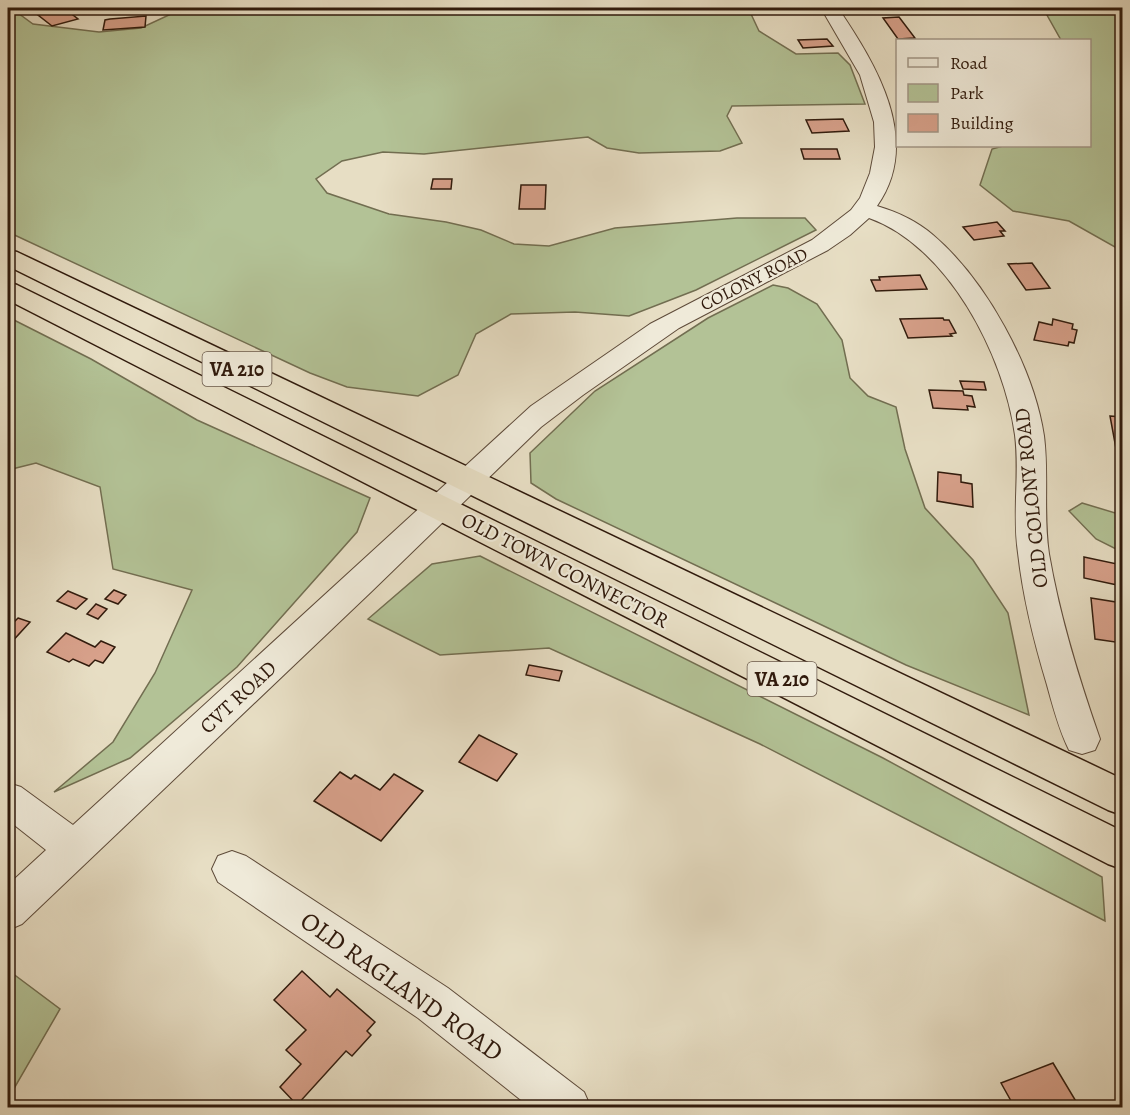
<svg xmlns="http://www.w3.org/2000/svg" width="1130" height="1115" viewBox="0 0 1130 1115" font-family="Alegreya,serif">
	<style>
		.green { fill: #b3c296; stroke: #726e51; stroke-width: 1.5 }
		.building { fill: #d8a18b; stroke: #301a0c; stroke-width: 1.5 }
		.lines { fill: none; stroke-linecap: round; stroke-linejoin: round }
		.minor-casing { stroke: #5e4b3a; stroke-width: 2 }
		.highway-casing { stroke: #301a0c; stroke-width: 3 }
		.minor { fill: #efead9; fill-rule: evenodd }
		.highway { fill: #e7dec4; fill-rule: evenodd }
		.labels { text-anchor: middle; stroke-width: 4.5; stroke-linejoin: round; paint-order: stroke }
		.far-street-label { font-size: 18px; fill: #301a0c; stroke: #efead9 }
		.shield { fill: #efead9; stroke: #69584a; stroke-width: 1.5 }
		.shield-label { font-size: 20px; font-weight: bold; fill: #301a0c }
		.street-label { font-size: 21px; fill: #301a0c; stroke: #efead9 }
		.near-street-label { font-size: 26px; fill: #301a0c; stroke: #efead9 }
	</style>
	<rect width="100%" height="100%" fill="#e7dec4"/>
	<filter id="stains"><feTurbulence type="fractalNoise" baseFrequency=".00333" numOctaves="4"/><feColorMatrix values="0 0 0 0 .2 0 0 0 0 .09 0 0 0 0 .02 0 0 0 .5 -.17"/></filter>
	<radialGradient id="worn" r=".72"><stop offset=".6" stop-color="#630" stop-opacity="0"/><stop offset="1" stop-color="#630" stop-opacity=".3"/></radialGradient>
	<g class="green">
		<path d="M8 8H11L33 24 99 32 141 28 171 14 206 8 249 12 265 8H738L751 14 759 31 796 54 838 53 850 65 865 104 732 106 727 116 742 143 720 151 639 153 607 148 588 137 424 154 383 152 342 161 316 179 327 193 389 214 446 222 481 230 514 244 549 246 615 228 737 218H805L816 230 696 290 629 316 575 312 511 314 476 334 458 375 418 396 347 387 310 373 8 232Z"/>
		<path d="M1043 8H1122V251L1069 221 1013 211 980 185 992 149 1003 146H1090V40H1061Z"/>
		<path d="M773 285 788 288 817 304 842 340 850 378 868 396 896 407 905 449 925 508 973 560 1008 613 1029 715 906 665 556 499 531 483 530 453 595 391 708 318Z"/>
		<path d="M8 317 91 359 197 420 370 498 357 532 237 667 130 758 54 792 113 742 155 673 192 590 113 569 100 487 36 463 8 470Z"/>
		<path d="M1082 503 1122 515V552L1096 539 1069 511Z"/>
		<path d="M480 556 883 758 1102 877 1105 921 760 744 549 648 440 655 368 619 432 564Z"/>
		<path d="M8 970 60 1009 8 1099Z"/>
	</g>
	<g class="building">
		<path d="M64 8 78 19 52 26 38 15Z"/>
		<path d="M146 16 145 27 103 30 105 20 110 19Z"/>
		<path d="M899 17 915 38 898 39 883 18Z"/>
		<path d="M827 39 833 46 803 48 798 40Z"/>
		<path d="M843 119 849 131 812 133 806 120Z"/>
		<path d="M801 149H837L840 159H804Z"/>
		<path d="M433 179H452L451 189H431Z"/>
		<path d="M521 185H546L545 209H519Z"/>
		<path d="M997 222 1005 231H1000L1004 236 974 240 963 227Z"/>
		<path d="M1032 263 1050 288 1026 290 1008 264Z"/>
		<path d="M920 275 927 289 876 291 871 280H880L879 277Z"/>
		<path d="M943 318 944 320H949L956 333 950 334 952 336 908 338 900 319Z"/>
		<path d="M1053 319 1073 324 1072 329 1077 330 1074 343 1069 342 1068 346 1034 340 1039 322 1052 325Z"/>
		<path d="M960 381 984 382 986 390 963 389Z"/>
		<path d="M929 390 963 391 964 395 972 396 975 407 967 406 968 410 933 408Z"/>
		<path d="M1110 416 1122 417V481Z"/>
		<path d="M938 472 961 475V482L972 484 973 507 937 501Z"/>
		<path d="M1084 557 1122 565V586L1084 578Z"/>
		<path d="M114 590 126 595 118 604 105 599Z"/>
		<path d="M68 591 87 599 76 609 57 601Z"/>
		<path d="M1091 598 1122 603V643L1095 639Z"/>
		<path d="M96 604 107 609 98 619 87 614Z"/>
		<path d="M18 618 30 622 8 646V621L13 623Z"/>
		<path d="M66 633 95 647 101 641 115 647 103 663 95 660 89 666 73 659 69 662 47 652Z"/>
		<path d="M529 665 562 671 559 681 526 675Z"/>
		<path d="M479 735 517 754 497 781 459 762Z"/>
		<path d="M340 772 351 779 355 775 380 790 394 774 423 791 381 841 314 801Z"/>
		<path d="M302 971 330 997 337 989 375 1022 367 1031 371 1035 352 1056 346 1051 297 1105 280 1087 301 1064 286 1050 306 1030 274 1000Z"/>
		<path d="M1053 1063 1080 1108H1015L1001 1083Z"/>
	</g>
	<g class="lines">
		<defs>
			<g id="minor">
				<path d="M821 8H838C876 64 923 141 877 206 897 212 917 221 933 235 986 280 1034 368 1044 436 1049 475 1043 515 1049 554 1060 618 1079 679 1100 739L1095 750 1082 754 1069 750C1059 730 1053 707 1047 685 1034 642 1023 598 1018 553 1012 513 1020 474 1015 435 1004 355 948 246 869 218L850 235 828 250 679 328 583 395 541 427 372 591 22 924 8 930V885L46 850 8 820V783L21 787 73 825 531 406 650 324 812 240 851 210 860 198 870 173 875 147 874 122 860 75Z"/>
				<path d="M232 851 246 856 448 988 584 1092 591 1108H531L418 1018 218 882 212 869 218 856Z"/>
			</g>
			<g id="highway">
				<path d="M8 250 17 252 1122 779V815L1108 810 8 266Z"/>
				<path d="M8 282 17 285 1122 831V869L1108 864 8 300Z"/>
			</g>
		</defs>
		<use href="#minor" class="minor-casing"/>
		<use href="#highway" class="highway-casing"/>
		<use href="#minor" class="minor"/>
		<use href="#highway" class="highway"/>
	</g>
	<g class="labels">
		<g class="far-street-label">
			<text transform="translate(754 279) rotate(-27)" y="6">COLONY ROAD</text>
		</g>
		<g class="shield">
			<rect x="202.5" y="352" width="69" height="34" rx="4.5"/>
			<rect x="747.5" y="662" width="69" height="34" rx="4.5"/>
		</g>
		<g class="shield-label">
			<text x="237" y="376">VA 210</text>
			<text x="782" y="686">VA 210</text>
		</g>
		<g class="street-label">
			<text transform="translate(1031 498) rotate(-96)" y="7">OLD COLONY ROAD</text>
			<text transform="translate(565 570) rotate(27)" y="7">OLD TOWN CONNECTOR</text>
			<text transform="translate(238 697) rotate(-43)" y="7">CVT ROAD</text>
		</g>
		<g class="near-street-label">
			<text transform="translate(402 986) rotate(35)" y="9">OLD RAGLAND ROAD</text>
		</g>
	</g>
	<rect width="1130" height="1115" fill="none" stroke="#e7dec4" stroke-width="30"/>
	<rect x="9" y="9" width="1112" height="1097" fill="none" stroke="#301a0c" stroke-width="3"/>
	<rect x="15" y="15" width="1100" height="1085" fill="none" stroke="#301a0c" stroke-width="1.5"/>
	<rect x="896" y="39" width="195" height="108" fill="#efead9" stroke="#a39787" stroke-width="1.5"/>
	<rect x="908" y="58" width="30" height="9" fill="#efead9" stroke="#a39787" stroke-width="1.5"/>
	<text x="950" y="69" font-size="18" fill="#301a0c">Road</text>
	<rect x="908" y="84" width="30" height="18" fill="#b3c296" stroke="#a39787" stroke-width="1.5"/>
	<text x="950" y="99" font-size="18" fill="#301a0c">Park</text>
	<rect x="908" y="114" width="30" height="18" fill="#d8a18b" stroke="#a39787" stroke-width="1.5"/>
	<text x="950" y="129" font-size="18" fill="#301a0c">Building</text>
	<rect width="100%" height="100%" filter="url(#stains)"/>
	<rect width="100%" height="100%" fill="url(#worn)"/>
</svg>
